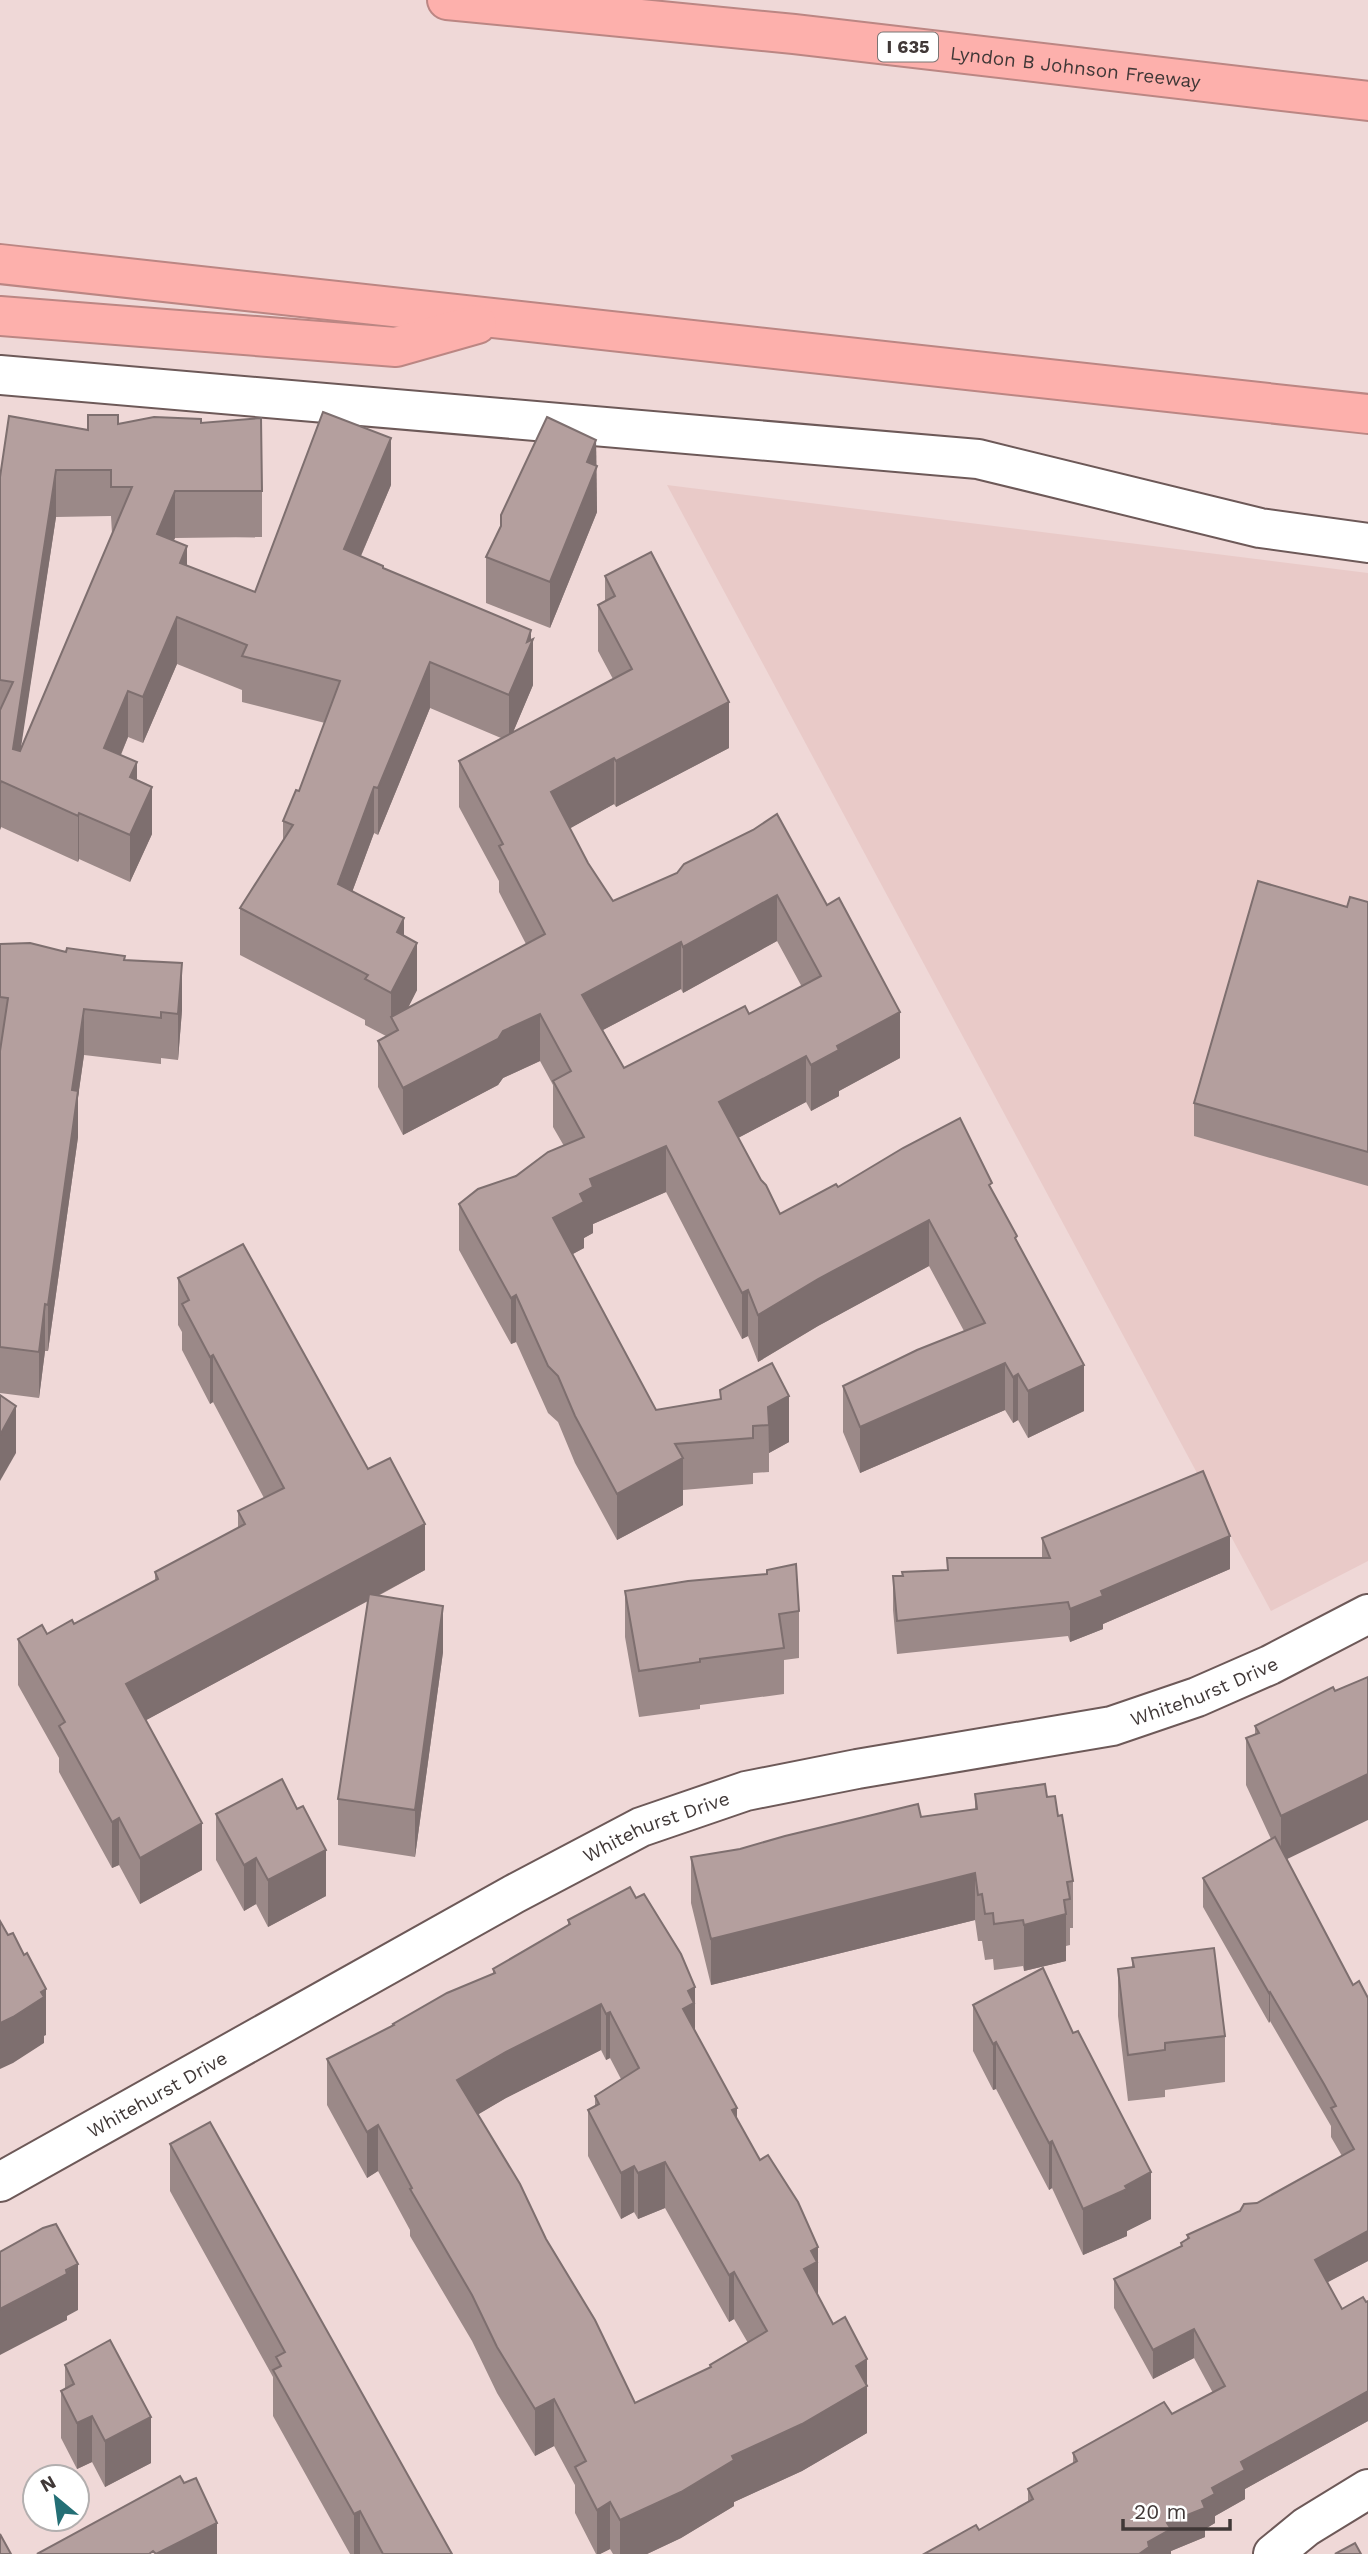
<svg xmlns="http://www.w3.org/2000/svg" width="1368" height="2554" viewBox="0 0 1368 2554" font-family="'Work Sans',sans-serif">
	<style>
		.built { fill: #e9cac8 }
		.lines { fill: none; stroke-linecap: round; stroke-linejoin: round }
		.street-casing { stroke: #6d5958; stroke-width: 42 }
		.secondary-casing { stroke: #6d5958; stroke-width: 42 }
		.highway-casing { stroke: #bb8683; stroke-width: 42 }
		.street { stroke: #fff; stroke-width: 38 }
		.secondary { stroke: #fff; stroke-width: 38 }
		.highway { stroke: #fdb0ac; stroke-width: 38 }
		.wall { fill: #9b8988; fill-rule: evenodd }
		.shaded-wall { fill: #7e6f6f }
		.building { fill: #b49f9e; stroke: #7e6f6f; stroke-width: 2; fill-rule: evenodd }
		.labels { text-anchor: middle; stroke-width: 7; stroke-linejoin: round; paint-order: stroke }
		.shield { fill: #fff; stroke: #797473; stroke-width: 2 }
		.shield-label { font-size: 18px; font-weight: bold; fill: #403837 }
		.street-label { font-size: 19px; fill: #403837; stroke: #fff }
	</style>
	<rect width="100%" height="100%" fill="#efd8d7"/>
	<path class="built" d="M667 485 1368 573V1561L1271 1611Z"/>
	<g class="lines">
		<defs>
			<path id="street" d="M1273 2554 1306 2527 1368 2489"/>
			<g id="secondary">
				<path d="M0 375 978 459 1260 528 1368 543"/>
				<path id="s1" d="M0 2182 514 1894 641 1827 746 1791 857 1769 1112 1726 1197 1697 1270 1665 1368 1614"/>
			</g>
			<g id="highway">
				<path id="s2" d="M447 0 794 34 1368 101"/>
				<path d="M0 264 1368 414"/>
				<path d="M0 316 396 347 477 324"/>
			</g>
		</defs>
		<use href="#street" class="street-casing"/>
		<use href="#secondary" class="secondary-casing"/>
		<use href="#highway" class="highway-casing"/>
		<use href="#street" class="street"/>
		<use href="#secondary" class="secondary"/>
		<use href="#highway" class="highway"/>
	</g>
	<g class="wall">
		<path d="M201 423 262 491V537L175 538 173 541 187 566 255 592 391 485 361 556 383 568 531 639 533 685 513 732 613 679 598 651V605L605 601V576L729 748 616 807 614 804 570 828 588 863 613 901 677 873 753 830 900 1058 839 1091V1096L811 1111 806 1102 738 1138 761 1180 780 1214 838 1187 992 1190 1017 1242 1084 1411 1028 1438 1018 1420 1013 1423 1005 1410 860 1473 843 1432V1386L964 1331 929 1266 818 1326 758 1362 748 1336 742 1339 666 1192 593 1224V1233L584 1238V1248L572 1254 656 1410 720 1399V1390L772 1363 789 1442 769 1453V1472L753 1473V1484L683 1490V1505L617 1540 575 1463 558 1422 548 1413 516 1342 511 1344 459 1250V1204L516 1176 564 1146 553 1127V1085L540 1061 503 1078 498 1085 403 1135 378 1087V1041L386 1036 365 1025V1020L240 955V908L283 840V821L299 791 325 723 242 702V690L177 664 143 743 128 737 121 755 137 780 152 834 130 882 79 859 78 862 1 827 0 830V477L88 430 118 424ZM111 516 112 534 20 750 56 517ZM430 708 501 738 459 761V807L499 881V892L526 944 408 1008 417 990 404 936 352 892 374 833 378 835ZM777 941 802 987 749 1014 624 1068 603 1030 681 989 683 993Z"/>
		<path d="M596 440 597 512 550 628 486 603V557Z"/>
		<path d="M1368 902V1186L1194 1136V1103L1347 907Z"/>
		<path d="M0 944 125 960 182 1010 178 1060 161 1058V1064L84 1055 78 1097V1137L48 1351H45L39 1398 0 1393V1051L1 1044H0Z"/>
		<path d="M178 1278 425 1570 378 1596 443 1652 415 1857 338 1845V1799L368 1601 146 1720 202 1870 140 1904 119 1865 112 1868 59 1772V1758L18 1685V1639L47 1634 74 1624 155 1581V1572L238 1528V1511L264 1498 213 1402 210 1404 182 1350V1332L178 1325Z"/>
		<path d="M1042 1538 1230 1569 1103 1624V1629L1070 1642 1068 1636 897 1654 893 1610V1576L947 1570V1558H1042Z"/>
		<path d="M625 1591 799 1611V1658L784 1660V1694L700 1705V1709L639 1717 625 1637Z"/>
		<path d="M1333 1687 1287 1860 1353 1985 1368 2261 1327 2282 1342 2309 1368 2301V2421L1245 2489V2499L1215 2516V2523L1205 2529V2537L1171 2551V2554L979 2530 1028 2502V2489L1073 2464V2453L1172 2414 1213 2393 1194 2358 1153 2379 1114 2308V2279L1181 2247V2243L1187 2239V2235L1257 2203 1342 2156 1331 2137V2126L1324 2114 1270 2021 1269 2023 1203 1907V1878L1271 1839 1246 1785V1738L1255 1734V1726Z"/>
		<path d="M975 1794 1047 1797 1058 1816 1073 1881V1928H1070V1945L1066 1946V1961L1024 1971 1023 1966 994 1970 993 1959 985 1960 982 1941H978L975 1920 711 1985 691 1903V1857L740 1849 921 1817 975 1809Z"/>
		<path d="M216 1814 326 1896 268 1927 256 1904 244 1911 216 1860Z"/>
		<path d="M568 1920 695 2031 818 2293 817 2294 833 2324 867 2359V2433L802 2471 734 2502V2506L681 2538 647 2554H613L610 2549 600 2554H596L575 2513V2485L554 2446 535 2456 497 2393 472 2341 410 2236V2230L378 2171 367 2178 327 2105V2059L393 2026V2024L493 1974V1969L568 1925ZM601 2050 606 2060 610 2058 621 2079 595 2096V2106L588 2110V2156L621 2219 634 2212 638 2219 665 2208 729 2322 734 2319 748 2343 710 2365V2368L635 2403 478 2114 506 2098Z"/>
		<path d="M1132 1958 1225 2036V2082L1165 2090V2097L1128 2101 1118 2016V1969L1132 1968Z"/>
		<path d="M973 2005 1151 2219 1127 2231V2236L1083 2255 1052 2188 1049 2190 996 2089 993 2090 973 2051Z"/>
		<path d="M170 2144 452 2554H350L273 2416V2377L170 2191Z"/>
		<path d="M65 2365 151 2463 105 2487 92 2462 77 2469 61 2438V2391L65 2389Z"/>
	</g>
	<g class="shaded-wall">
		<path d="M391 438V485L344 595V549Z"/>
		<path d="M596 440 597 512 550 628V582L587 462Z"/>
		<path d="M56 470V517L15 787 13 749Z"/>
		<path d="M175 491V538L157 580V534Z"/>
		<path d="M187 546V593L180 563Z"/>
		<path d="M177 617V664L143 743V697Z"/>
		<path d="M531 630V642L533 639V685L509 742V695Z"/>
		<path d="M430 662V708L378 835V788Z"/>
		<path d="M128 691V737L104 794V748Z"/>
		<path d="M729 702V748L616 807V761Z"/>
		<path d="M614 758V804L551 839V792Z"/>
		<path d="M137 762V808L130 777Z"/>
		<path d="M1 781V827L0 830V784Z"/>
		<path d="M152 787V834L130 882V835Z"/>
		<path d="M374 787V833L338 930V884Z"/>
		<path d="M79 813V859L78 862V816Z"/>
		<path d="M777 895V941L683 993V947Z"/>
		<path d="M404 918V965L397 932Z"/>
		<path d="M681 942V989L582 1041V995Z"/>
		<path d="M417 943V990L397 1029 391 1018V993Z"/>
		<path d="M182 963V1010L178 1060V1014Z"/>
		<path d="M84 1009V1055L78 1097V1137L48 1351V1305L72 1090Z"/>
		<path d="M900 1012V1058L839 1091V1096L811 1111V1065L837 1046Z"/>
		<path d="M540 1014V1061L503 1078 498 1085 403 1135V1088L503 1031Z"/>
		<path d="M806 1056V1102L719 1148V1102Z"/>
		<path d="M666 1146V1192L593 1224V1233L584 1238V1248L553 1265V1218L580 1194 590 1179Z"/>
		<path d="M929 1220V1266L818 1326 758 1362V1315L818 1279Z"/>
		<path d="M748 1290V1336L742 1339V1293Z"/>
		<path d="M516 1295V1342L511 1344V1298Z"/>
		<path d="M45 1304V1351L39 1398V1352Z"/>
		<path d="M213 1355V1402L210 1404V1357Z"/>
		<path d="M1005 1363V1410L860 1473V1427Z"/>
		<path d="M1084 1365V1411L1028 1438V1391Z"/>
		<path d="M1018 1374V1420L1013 1423V1377Z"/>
		<path d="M789 1396V1442L769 1453 768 1407Z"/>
		<path d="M16 1406V1453L0 1481V1435Z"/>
		<path d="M683 1458V1505L617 1540V1494Z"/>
		<path d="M425 1524V1570L126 1731V1684Z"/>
		<path d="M1230 1536V1569L1103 1624V1629L1070 1642V1609L1101 1591Z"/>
		<path d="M443 1606V1652L415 1857V1810Z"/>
		<path d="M1368 1774V1820L1281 1862V1816Z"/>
		<path d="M119 1818V1865L112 1868V1822Z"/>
		<path d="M202 1823V1870L140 1904V1858Z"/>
		<path d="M326 1850V1896L268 1927V1880Z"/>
		<path d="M256 1858V1904L244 1911V1865Z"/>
		<path d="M975 1873V1920L711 1985V1939Z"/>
		<path d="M1066 1914V1961L1024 1971V1925Z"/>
		<path d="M695 1987V2033L683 2009 688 1991Z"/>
		<path d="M46 1989V2035L44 2036V2043L13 2063 0 2069V2023Z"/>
		<path d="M1270 1992V2021L1269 2023V1993Z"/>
		<path d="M601 2004V2050L506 2098 457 2127V2080L506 2052Z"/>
		<path d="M610 2012V2058L606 2060V2014Z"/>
		<path d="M996 2042V2089L993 2090V2044Z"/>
		<path d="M737 2108V2154L732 2110Z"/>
		<path d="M378 2125V2171L367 2178V2132Z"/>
		<path d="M1052 2141V2188L1049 2190V2143Z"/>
		<path d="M665 2162V2208L638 2219V2173Z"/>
		<path d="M634 2166V2212L621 2219V2173Z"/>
		<path d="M1151 2172V2219L1127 2231V2236L1083 2255V2209Z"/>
		<path d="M1368 2231V2261L1315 2289V2260Z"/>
		<path d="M818 2247V2293L817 2294 804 2269 811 2251Z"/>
		<path d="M78 2264V2310L67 2316V2320L0 2355V2309Z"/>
		<path d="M734 2272V2319L729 2322V2275Z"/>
		<path d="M1194 2329V2358L1153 2379V2350Z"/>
		<path d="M867 2359V2433L802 2471 734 2502V2506L681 2538 647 2554H620V2520L732 2456 856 2366Z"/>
		<path d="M1368 2391V2421L1245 2489V2499L1215 2516V2523L1205 2529V2537L1171 2551V2554H1139L1148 2542 1167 2523 1202 2501 1212 2488 1241 2462Z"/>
		<path d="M554 2399V2446L535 2456V2409Z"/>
		<path d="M92 2416V2462L77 2469V2423Z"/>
		<path d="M151 2417V2463L105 2487V2441Z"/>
		<path d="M610 2502V2549L600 2554H597V2510Z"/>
		<path d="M360 2511V2554H354V2514Z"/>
		<path d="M217 2523V2554H156Z"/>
	</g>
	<g class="building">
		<path d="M323 412 391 438 344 549 383 566V568L531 630 527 642 533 639 509 695 430 662 378 788 374 787 338 884 404 918 397 932 417 943 391 993 365 979 368 975 240 908 293 825 283 821 296 790 299 791 340 681 242 656 247 645 177 617 143 697 128 691 104 748 137 762 130 777 152 787 130 835 79 813 78 816 1 781 0 784V710L13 682 0 680V477L9 416 88 430V415H118V424L154 417 201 419V423L261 418 262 491H175L157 534 187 546 180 563 255 592ZM56 470H111V487H132L20 751 13 749Z"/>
		<path d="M547 417 596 440 587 462 597 466 550 582 486 557 501 526V515Z"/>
		<path d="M651 552 729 702 616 761 614 758 551 792 588 863 613 901 677 873 684 864 753 830 777 814 827 905 839 898 900 1012 837 1046 839 1050 811 1065 806 1056 719 1102 761 1180 766 1185 780 1214 836 1184 838 1187 903 1148 960 1118 992 1183 989 1185 1017 1236 1015 1238 1084 1365 1028 1391 1018 1374 1013 1377 1005 1363 860 1427 843 1386 917 1350 985 1323 929 1220 818 1279 758 1315 748 1290 742 1293 666 1146 590 1179 593 1187 580 1194 584 1202 553 1218 656 1410 721 1399 720 1390 772 1363 789 1396 768 1407 769 1425 753 1426V1438L675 1444 683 1458 617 1494 575 1416 558 1376 548 1366 516 1295 511 1298 459 1204 478 1189 516 1176 548 1152 584 1137 553 1081 571 1071 540 1014 503 1031 498 1039 403 1088 378 1041 398 1030 391 1017 545 934 499 846 503 844 459 761 632 669 598 605 615 596 605 576ZM777 895 821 976 749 1014 745 1006 624 1068 582 995 681 942 683 947Z"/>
		<path d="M1258 881 1347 907 1350 897 1368 902V1152L1194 1103Z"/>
		<path d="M30 943 66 952 67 948 125 956 124 960 182 963 178 1014 161 1012V1018L84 1009 72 1090 78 1091 48 1305 45 1304 39 1352 0 1347V1051L8 998 0 997V944Z"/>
		<path d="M243 1244 368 1469 390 1458 425 1524 126 1684 202 1823 140 1858 119 1818 112 1822 59 1726 65 1722 18 1639 42 1625 47 1634 72 1620 74 1624 158 1579 155 1572 245 1524 238 1511 284 1488 213 1355 210 1357 182 1304 189 1300 178 1278Z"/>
		<path d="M0 1395 16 1406 0 1435Z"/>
		<path d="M1203 1471 1230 1536 1101 1591 1103 1596 1070 1609 1068 1602 897 1621 893 1576H903L902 1572 948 1570 947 1558H1050L1042 1538Z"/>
		<path d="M796 1564 799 1611 779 1614 784 1648 700 1659V1662L639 1671 625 1591 688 1581 767 1574V1570Z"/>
		<path d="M369 1594 443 1606 415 1810 338 1799Z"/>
		<path d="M1368 1677V1774L1281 1816 1246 1738 1259 1733 1255 1726 1333 1687 1335 1691Z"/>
		<path d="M282 1779 297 1809 303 1806 326 1850 268 1880 256 1858 244 1865 216 1814Z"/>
		<path d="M1045 1784 1047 1797 1055 1796 1058 1816 1062 1815 1073 1881 1067 1882 1070 1899 1064 1900 1066 1914 1024 1925 1023 1920 994 1924 993 1913 985 1914 982 1894 978 1895 975 1873 711 1939 691 1857 740 1849 785 1836 918 1804 921 1817 977 1809 975 1794Z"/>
		<path d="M1275 1837 1353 1985 1359 1981 1368 1998V2231L1315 2260 1342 2309 1363 2297 1366 2302 1368 2301V2391L1241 2462 1245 2470 1212 2488 1215 2494 1202 2501 1205 2508 1167 2523 1171 2529 1148 2542 1149 2547 1139 2554H924L976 2525 979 2530 1033 2499 1028 2489 1077 2461 1073 2453 1164 2402 1172 2414 1225 2386 1194 2329 1153 2350 1114 2279 1182 2246 1181 2243 1189 2238 1187 2235 1240 2211 1244 2204 1257 2203 1354 2149 1331 2108 1336 2106 1324 2084 1270 1992 1269 1993 1203 1878Z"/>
		<path d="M630 1887 636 1898 644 1894 681 1954 695 1987 688 1991 694 2003 683 2009 737 2108 732 2110 760 2160 768 2155 798 2202 818 2247 811 2251 817 2262 804 2269 833 2324 845 2317 867 2359 856 2366 867 2386 802 2424 732 2456 734 2460 681 2492 620 2520 610 2502 597 2510 575 2467 586 2461 554 2399 535 2409 497 2347 472 2295 410 2189 412 2188 378 2125 367 2132 327 2059 394 2025 393 2024 447 1993 495 1973 493 1969 570 1924 568 1920ZM601 2004 606 2014 610 2012 639 2068 595 2096 599 2104 588 2110 621 2173 634 2166 638 2173 665 2162 729 2275 734 2272 767 2331 710 2365 711 2367 635 2403 595 2320 546 2239 520 2184 457 2080 506 2052Z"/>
		<path d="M0 1921 8 1935 13 1933 24 1955 27 1953 46 1989 41 1992 44 1997 13 2017 0 2023Z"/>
		<path d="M1214 1948 1225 2036 1165 2043V2050L1128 2055 1118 1969 1134 1967 1132 1958Z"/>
		<path d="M1043 1968 1073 2033 1078 2031 1151 2172 1125 2186 1127 2189 1083 2209 1052 2141 1049 2143 996 2042 993 2044 973 2005Z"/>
		<path d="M210 2122 452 2554H383L360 2511 354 2514 273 2370 281 2366 276 2357 285 2352 170 2144Z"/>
		<path d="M56 2224 78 2264 66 2270 67 2274 0 2309V2252L43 2228Z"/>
		<path d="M110 2340 151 2417 105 2441 92 2416 77 2423 61 2391 74 2384 65 2365Z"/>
		<path d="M180 2476 184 2483 196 2478 217 2523 156 2554 153 2551 149 2554H37Z"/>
		<path d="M0 2534 11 2554H0Z"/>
		<path d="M1355 2543 1361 2554H1335Z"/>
	</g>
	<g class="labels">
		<rect class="shield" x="878" y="32.5" width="60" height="29" rx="5"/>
		<g class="shield-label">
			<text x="908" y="53">I 635</text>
		</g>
		<g class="street-label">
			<text dy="7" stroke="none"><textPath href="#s2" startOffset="632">Lyndon B Johnson Freeway</textPath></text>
			<text dy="7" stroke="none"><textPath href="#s1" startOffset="1314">Whitehurst Drive</textPath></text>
			<text dy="7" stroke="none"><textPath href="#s1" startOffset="747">Whitehurst Drive</textPath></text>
			<text dy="7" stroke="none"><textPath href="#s1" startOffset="180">Whitehurst Drive</textPath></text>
		</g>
	</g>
	<g transform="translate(56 2498) rotate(331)"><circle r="33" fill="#ffffff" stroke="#b3afaf" stroke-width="2"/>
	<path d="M0-5L12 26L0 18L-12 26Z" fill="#246f75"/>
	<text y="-10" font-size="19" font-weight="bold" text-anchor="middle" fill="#403837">N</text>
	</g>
	<path d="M1123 2519v10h107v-10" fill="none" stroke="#403837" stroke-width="3.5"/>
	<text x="1134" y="2519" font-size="21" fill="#403837" stroke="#ffffff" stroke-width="5" paint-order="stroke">20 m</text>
</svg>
